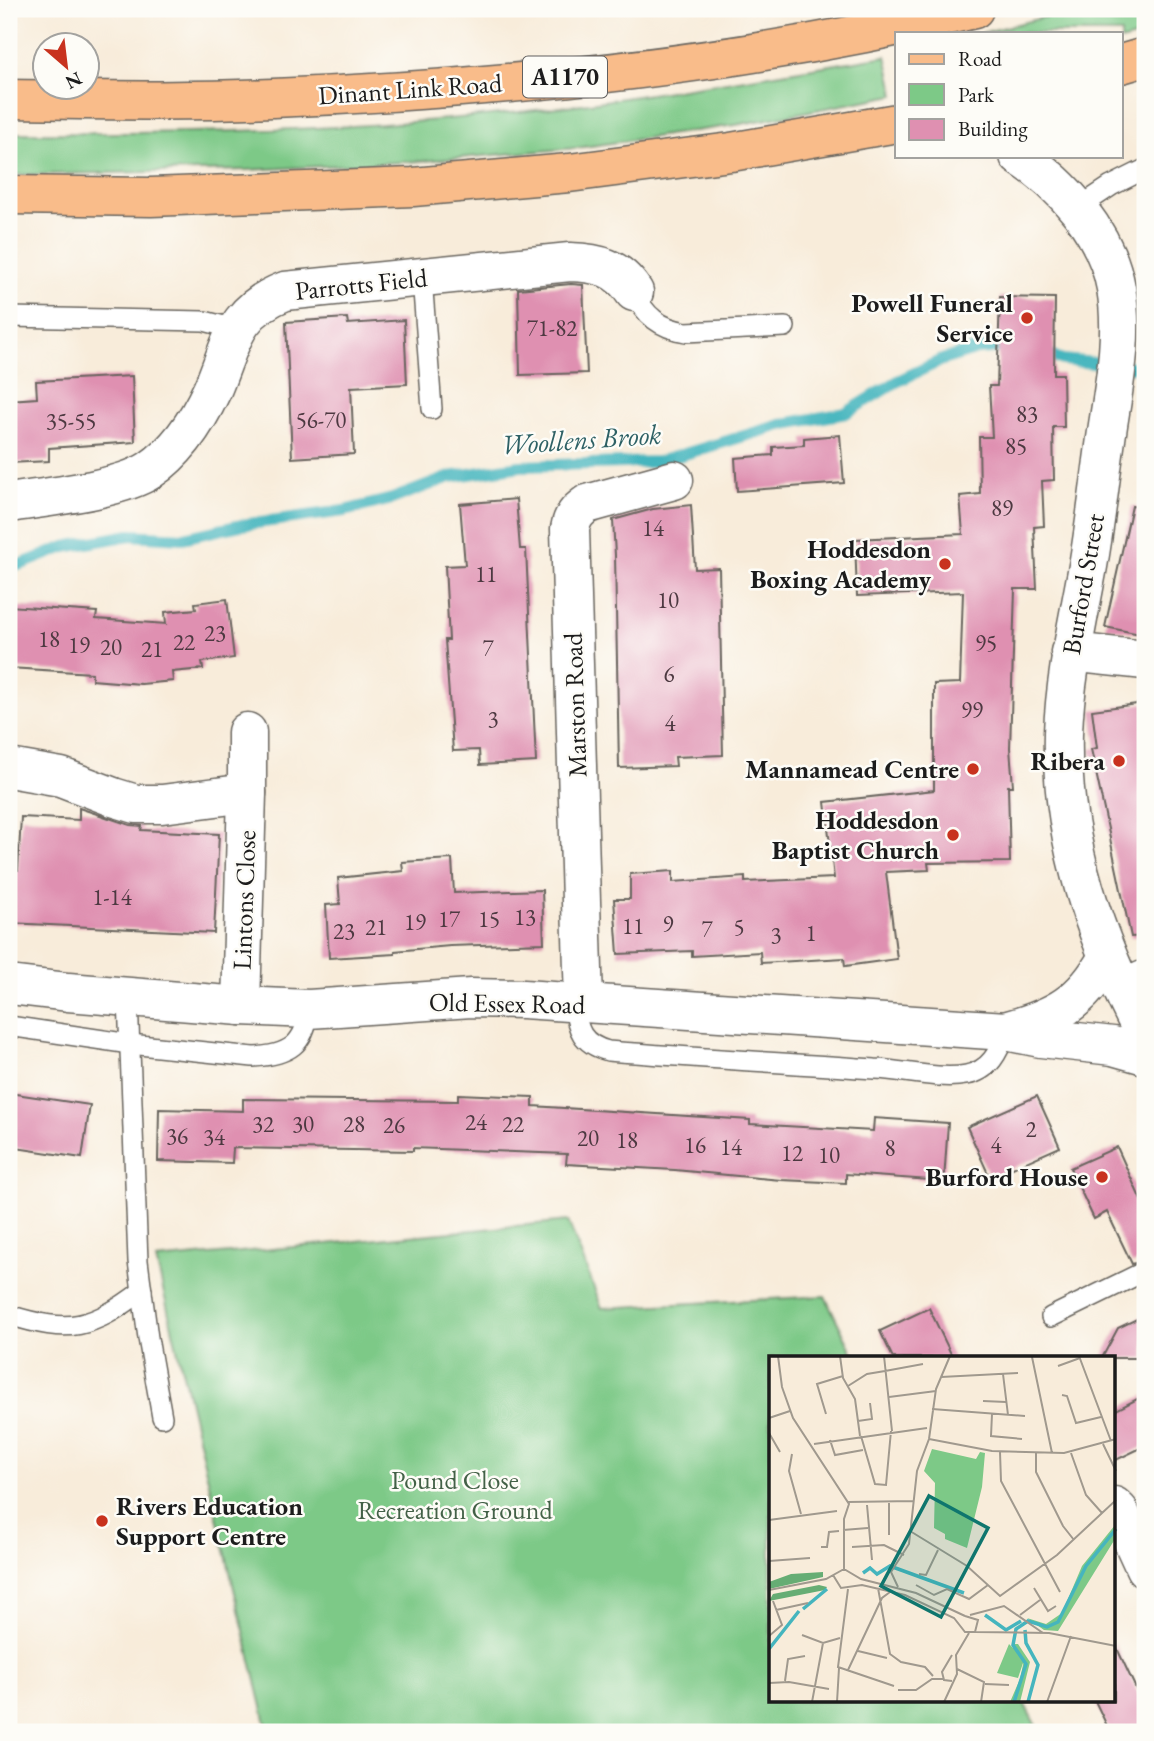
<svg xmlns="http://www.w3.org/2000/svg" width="1154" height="1741" viewBox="0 0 1154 1741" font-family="'EB Garamond',serif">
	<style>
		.green { fill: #7dc987; stroke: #4c7252; stroke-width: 2 }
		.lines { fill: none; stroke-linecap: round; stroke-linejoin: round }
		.stream { stroke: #45b5be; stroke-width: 12 }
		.building { fill: #df90b1 }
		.service-casing { stroke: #69655e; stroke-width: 22 }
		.minor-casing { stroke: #69655e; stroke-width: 41 }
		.tertiary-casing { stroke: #69655e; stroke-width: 41 }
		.primary-casing { stroke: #69655e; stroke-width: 41 }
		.service { stroke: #fff; stroke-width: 19 }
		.minor { stroke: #fff; stroke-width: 38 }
		.tertiary { stroke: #fff; stroke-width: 38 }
		.primary { stroke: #f9bc8a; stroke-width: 38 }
		.poi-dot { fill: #c8321e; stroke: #fdfcf7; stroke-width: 2.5 }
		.labels { text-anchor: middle; stroke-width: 5; stroke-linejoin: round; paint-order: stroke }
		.number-label { font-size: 23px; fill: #4d3941 }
		.shield { fill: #fdfcf7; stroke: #605f5e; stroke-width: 2 }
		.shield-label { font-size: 24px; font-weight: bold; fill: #1c1c1c }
		.street-label { font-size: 26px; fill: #1c1c1c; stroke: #fdfcf7 }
		.poi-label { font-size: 26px; font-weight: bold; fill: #1c1c1c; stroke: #fdfcf7; text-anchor: end }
		.park-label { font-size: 26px; fill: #436147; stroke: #fdfcf7 }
		.water-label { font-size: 28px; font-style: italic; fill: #2e6165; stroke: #fdfcf7 }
		.inset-river { fill: none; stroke: #45b5be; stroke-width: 3.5 }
		.inset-road { fill: none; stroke: #a0998e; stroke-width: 2 }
		.view { fill: #0f766e; fill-opacity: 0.15; stroke: #0f766e; stroke-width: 3.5 }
		.inset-edge { fill: none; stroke: #1c1c1c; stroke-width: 3.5 }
	</style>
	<rect width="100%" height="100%" fill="#fdfcf7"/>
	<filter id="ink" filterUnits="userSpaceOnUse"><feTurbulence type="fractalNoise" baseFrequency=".0143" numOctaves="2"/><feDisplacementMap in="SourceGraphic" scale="14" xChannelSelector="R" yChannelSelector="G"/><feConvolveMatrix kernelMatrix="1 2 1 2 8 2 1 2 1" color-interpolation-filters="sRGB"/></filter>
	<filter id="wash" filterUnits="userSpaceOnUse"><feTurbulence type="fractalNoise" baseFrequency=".00686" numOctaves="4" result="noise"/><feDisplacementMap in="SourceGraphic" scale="28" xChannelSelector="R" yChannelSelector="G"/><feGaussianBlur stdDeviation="1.57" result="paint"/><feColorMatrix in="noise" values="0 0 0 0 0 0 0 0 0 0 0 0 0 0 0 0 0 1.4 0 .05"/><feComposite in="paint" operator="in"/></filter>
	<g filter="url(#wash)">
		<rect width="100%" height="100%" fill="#f8ecda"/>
		<g class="green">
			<path d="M1076 9H1145V34L1121 41V33H982Z"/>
			<path d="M886 56 895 95 736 125 577 148 424 161 248 170 9 175V133C187 134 367 131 544 109 659 95 772 74 886 56Z"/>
			<path d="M568 1221 602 1308 825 1296 855 1358H771V1701H1023L1039 1732H268L156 1260Z"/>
		</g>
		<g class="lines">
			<g class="stream">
				<path d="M1039 351 1063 360 1145 368"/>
				<path d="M9 566 22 564 65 547 130 535 183 538 241 525 344 511 392 499 450 477 520 466 658 462 784 424 846 413 898 381 942 360 977 349 1015 346"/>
			</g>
		</g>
		<g id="blocks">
			<g class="building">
				<path d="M571 284 583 285 587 373 520 375 518 289Z"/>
				<path d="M1000 297 1055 298 1054 374H1063L1064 427H1053L1054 480 1042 481 1044 526 1034 527 1037 589H1015L1010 748 1013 786H1008L1010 862 928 863 929 870 886 872 897 959 845 966 844 958 761 963 760 952 692 956V951L618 954 614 899H630V874L673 871V882L745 877V882L834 878 825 802 934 790V684L960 683 963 592 857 596 855 539 963 534 960 496 980 494 979 437H992L989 386H997Z"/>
				<path d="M347 318 348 324 404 320 407 384 351 387 354 454 292 458 286 322Z"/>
				<path d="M132 376 135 442 49 448V461L9 463V400L37 398 36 381Z"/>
				<path d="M840 435 844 483 737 491 735 458 773 455V447L804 445V438Z"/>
				<path d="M516 499 520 549H526L536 762 480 765 479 750 453 751 445 640H449L445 566 465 565 460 504Z"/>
				<path d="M691 505 695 569 719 568 723 755 675 757 676 766 619 768 615 555 613 520 653 509Z"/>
				<path d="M1132 506 1145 508V635L1105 627Z"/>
				<path d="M227 599 234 658 202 662 203 669 172 672 173 681 141 684 92 680V673L9 668V606L97 612 96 619 166 624 165 612 196 609 195 603Z"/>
				<path d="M1145 703V936L1131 937 1091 749 1097 748 1092 710Z"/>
				<path d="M79 808 130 825 142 826 141 830 219 834 214 933 9 923V870H18L21 817 79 820Z"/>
				<path d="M452 859 454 893 542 890 544 943 450 946 395 951V954L329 958 326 905 340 904 338 878 403 871 402 862Z"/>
				<path d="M9 1093 90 1105 82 1158 9 1147Z"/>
				<path d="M458 1094 533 1097V1106L750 1120V1124L873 1131 874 1118 948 1123 944 1181 846 1174V1183L781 1180 675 1170 566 1164 567 1154 413 1148V1151L233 1148 232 1163 158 1161 159 1109 243 1111V1099L458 1101Z"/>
				<path d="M1037 1096 1060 1147 990 1178 967 1127Z"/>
				<path d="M1117 1147 1145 1209V1260L1132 1264 1107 1212 1094 1219 1070 1168Z"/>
				<path d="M929 1308 953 1358H893L880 1331Z"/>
				<path d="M1145 1315V1358H1102L1118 1328Z"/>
				<path d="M1145 1395V1446L1114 1461V1411Z"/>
				<path d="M1114 1642 1145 1708V1732H1110L1095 1701H1114Z"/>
			</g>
		</g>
	</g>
	<g filter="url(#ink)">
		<use href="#blocks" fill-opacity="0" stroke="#69655e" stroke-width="2"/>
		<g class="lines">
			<defs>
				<g id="service">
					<path d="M1078 208 1111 186 1145 169"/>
					<path d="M422 278 432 409"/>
					<path d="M634 292C645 316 660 328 686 332L785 327"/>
					<path d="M9 317 204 321 220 325 234 334"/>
					<path d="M1118 981 1145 969"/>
					<path d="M128 998 138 1261 148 1338 162 1417"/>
					<path d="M573 1002C578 1028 579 1043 608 1051 697 1058 786 1063 875 1069 902 1070 939 1080 966 1075 990 1071 999 1052 1006 1031"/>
					<path d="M9 1026 130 1044 253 1057C289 1055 305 1045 309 1009"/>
					<path d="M9 1315C70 1334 91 1329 142 1291"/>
					<path d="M1051 1317 1143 1272"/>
				</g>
				<g id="minor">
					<path d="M9 503C45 497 120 490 150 470 177 452 198 420 212 390 232 344 232 312 285 291L570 262C598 263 618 267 634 292"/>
					<path d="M1070 652 1145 660"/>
					<path d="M9 768 61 777 113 797 136 804H162L247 793"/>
					<path d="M9 985 68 992 241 1006 309 1009 471 998 523 999 1006 1031 1041 1038 1113 1046 1145 1055"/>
					<path d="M584 1003 570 529C572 517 577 511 587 504L674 480"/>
					<path d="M241 1006 247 793V732"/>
					<path d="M1008 1030C1056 1017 1083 1002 1107 958"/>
					<path d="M1114 1506 1119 1511 1145 1568"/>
				</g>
				<path id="tertiary" d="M1019 156C1064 185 1106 233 1116 288 1124 334 1115 380 1108 425 1101 472 1096 520 1088 566 1078 622 1065 676 1063 733 1060 842 1096 941 1145 1036"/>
				<g id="primary">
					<path d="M1121 64 1145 57"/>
					<path d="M9 99C97 100 185 102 273 98 505 89 748 64 974 9"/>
					<path d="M9 195 151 197 413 187 569 173 731 152 897 123"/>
				</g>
			</defs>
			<use href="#service" class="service-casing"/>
			<use href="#minor" class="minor-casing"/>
			<use href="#tertiary" class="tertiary-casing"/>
			<use href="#primary" class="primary-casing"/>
			<use href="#service" class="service"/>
			<use href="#minor" class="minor"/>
			<use href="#tertiary" class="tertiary"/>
			<use href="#primary" class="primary"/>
		</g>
	</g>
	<g class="poi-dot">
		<circle cx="1027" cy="318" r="7"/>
		<circle cx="945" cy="564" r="7"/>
		<circle cx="1119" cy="761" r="7"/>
		<circle cx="973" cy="769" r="7"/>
		<circle cx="953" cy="835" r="7"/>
		<circle cx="1102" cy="1177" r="7"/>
		<circle cx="102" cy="1521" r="7"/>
	</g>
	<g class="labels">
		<g class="number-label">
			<text x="552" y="336">71-82</text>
			<text x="1027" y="422">83</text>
			<text x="321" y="428">56-70</text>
			<text x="71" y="429">35-55</text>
			<text x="1016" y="454">85</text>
			<text x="1002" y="516">89</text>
			<text x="653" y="536">14</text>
			<text x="486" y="582">11</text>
			<text x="668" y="608">10</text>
			<text x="215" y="641">23</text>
			<text x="49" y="647">18</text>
			<text x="184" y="650">22</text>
			<text x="986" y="651">95</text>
			<text x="79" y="653">19</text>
			<text x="111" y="655">20</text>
			<text x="488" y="656">7</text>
			<text x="152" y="657">21</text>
			<text x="669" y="682">6</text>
			<text x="972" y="718">99</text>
			<text x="493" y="727">3</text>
			<text x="670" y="731">4</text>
			<text x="112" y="905">1-14</text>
			<text x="525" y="925">13</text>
			<text x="449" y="927">17</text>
			<text x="489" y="927">15</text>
			<text x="415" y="930">19</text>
			<text x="668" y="932">9</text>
			<text x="633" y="934">11</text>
			<text x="376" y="935">21</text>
			<text x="739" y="935">5</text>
			<text x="707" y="937">7</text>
			<text x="344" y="939">23</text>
			<text x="811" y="941">1</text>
			<text x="776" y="943">3</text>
			<text x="476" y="1130">24</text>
			<text x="263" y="1132">32</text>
			<text x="303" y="1132">30</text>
			<text x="354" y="1132">28</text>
			<text x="513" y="1132">22</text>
			<text x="394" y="1133">26</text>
			<text x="1031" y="1137">2</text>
			<text x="177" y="1144">36</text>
			<text x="214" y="1145">34</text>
			<text x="588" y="1146">20</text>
			<text x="627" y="1148">18</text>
			<text x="695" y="1153">16</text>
			<text x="996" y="1153">4</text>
			<text x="731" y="1155">14</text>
			<text x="890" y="1156">8</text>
			<text x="792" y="1161">12</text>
			<text x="829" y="1163">10</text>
		</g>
		<rect class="shield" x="523" y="56.5" width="84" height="41" rx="5"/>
		<g class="shield-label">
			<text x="565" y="85">A1170</text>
		</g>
		<g class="street-label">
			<text transform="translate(410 89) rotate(-4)" y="9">Dinant Link Road</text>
			<text transform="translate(361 284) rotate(-6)" y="9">Parrotts Field</text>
			<text transform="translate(1083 584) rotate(-80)" y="9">Burford Street</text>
			<text transform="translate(575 705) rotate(-92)" y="9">Marston Road</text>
			<text transform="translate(244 900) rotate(-88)" y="9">Lintons Close</text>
			<text transform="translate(507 1003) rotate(1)" y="9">Old Essex Road</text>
		</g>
		<g class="poi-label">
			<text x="1013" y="312">Powell Funeral<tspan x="1013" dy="30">Service</tspan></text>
			<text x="931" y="558">Hoddesdon<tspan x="931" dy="30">Boxing Academy</tspan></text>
			<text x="1105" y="770">Ribera</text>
			<text x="959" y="778">Mannamead Centre</text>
			<text x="939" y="829">Hoddesdon<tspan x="939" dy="30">Baptist Church</tspan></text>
			<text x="1088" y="1186">Burford House</text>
			<text x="116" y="1515" text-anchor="start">Rivers Education<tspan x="116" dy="30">Support Centre</tspan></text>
		</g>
		<g class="park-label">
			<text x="455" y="1489">Pound Close<tspan x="455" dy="30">Recreation Ground</tspan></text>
		</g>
		<g class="water-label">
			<text transform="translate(581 439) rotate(-4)" y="10">Woollens Brook</text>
		</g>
	</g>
	<g transform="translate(769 1356)">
		<rect width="346" height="346" fill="#f8ecda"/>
		<path d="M163 93 207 103 211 96 216 97 213 131 198 192 176 183V178L165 172 166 127 155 115ZM346 169V183L289 275 275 274 258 262 277 268 293 257 313 210ZM240 288 244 292 243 288H249L261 306 251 346H241L251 323 255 304 249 322 228 317Z" fill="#7dc987"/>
		<path d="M54 216V221L0 233V226L22 218ZM50 229 58 231 56 234 0 245 4 238Z" fill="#66ad74"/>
		<path class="inset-river" d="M94 217 101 212 108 218 121 210 195 237M34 253 58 233M216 259 237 274 252 265M256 274 257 287 269 309 259 346M0 293 30 255M245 346 257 308 244 289 247 273 259 265 278 271 289 266 317 210 347 173"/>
		<path class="inset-road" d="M9 0 13 31 24 62 80 148 75 163V213M71 0 74 22 86 43 91 80M115 0 123 75M310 0 342 85M263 1 283 97M289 10 311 2M116 15 154 8M234 18 239 59M172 21 249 17M79 30 98 18 116 15M293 39 298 40 307 67 332 61M120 41 167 35M214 45 237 46M163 53 256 60M57 58 48 28 74 20M223 58 222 80 253 83M0 62 21 55M89 65 103 63 101 47M0 77 11 96M92 80 106 128 117 129 122 75M160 83 223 95 295 97 347 83M61 84 66 99 94 94M45 88 158 72M334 88 347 115M231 96 232 125 291 236M267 97V116L294 170 305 184M302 97 317 139 333 157M23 98 20 115 32 158M79 146 145 145M98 149 103 204M0 164 68 155M74 174 99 172M141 175 198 210 231 240 288 199 347 144M120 179V147M52 191H58L60 176 70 175M83 191 115 189 135 199M0 205 41 202M75 213 92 223 147 237 196 260M150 218 157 219 169 194M64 219 72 232 93 229 136 239 185 262 196 276H206L209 264 196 260M147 229 165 239 178 233 200 243 219 229M129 231 122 216 140 188 148 115 160 83 167 33 181 0M109 232 121 298 132 306 156 311 164 320M265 232 279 255 287 250M79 233 69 311 125 330M0 234 57 223 75 213M7 254 39 247M201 259 235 250 274 277M251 259 271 244M206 276 280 277 347 290M33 279 54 287 71 282M0 280 13 269 4 245M89 295 118 302M188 313 215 326 212 346M79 314 113 242 121 236M16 325 19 303 36 300M183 325 175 324 173 316 183 299M0 327 20 326 60 333M216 328 240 329M129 334H147L163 323H174M43 346 54 287M68 346 70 312M175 346 188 318 187 299 200 277M278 346 302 280"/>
		<path class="view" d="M160 140 219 172 172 261 112 230Z"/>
		<rect width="346" height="346" class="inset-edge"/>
	</g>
	<rect width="1154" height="1741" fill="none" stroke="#fdfcf7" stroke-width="35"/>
	<rect x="895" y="32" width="228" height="126" fill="#fdfcf7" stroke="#a3a29f" stroke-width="2"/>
	<rect x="909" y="54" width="35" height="10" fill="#f9bc8a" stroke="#a3a29f" stroke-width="2"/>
	<text x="958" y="66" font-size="21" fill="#1c1c1c">Road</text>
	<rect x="909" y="84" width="35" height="21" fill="#7dc987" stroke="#a3a29f" stroke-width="2"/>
	<text x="958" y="102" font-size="21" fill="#1c1c1c">Park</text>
	<rect x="909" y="119" width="35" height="21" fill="#df90b1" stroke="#a3a29f" stroke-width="2"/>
	<text x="958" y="136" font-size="21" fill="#1c1c1c">Building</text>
	<g transform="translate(66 66) rotate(152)"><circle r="33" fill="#fdfcf7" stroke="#a3a29f" stroke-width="2"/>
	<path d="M0-5L12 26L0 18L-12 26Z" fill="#c8321e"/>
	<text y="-10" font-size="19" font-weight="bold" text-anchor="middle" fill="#1c1c1c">N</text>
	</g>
</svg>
